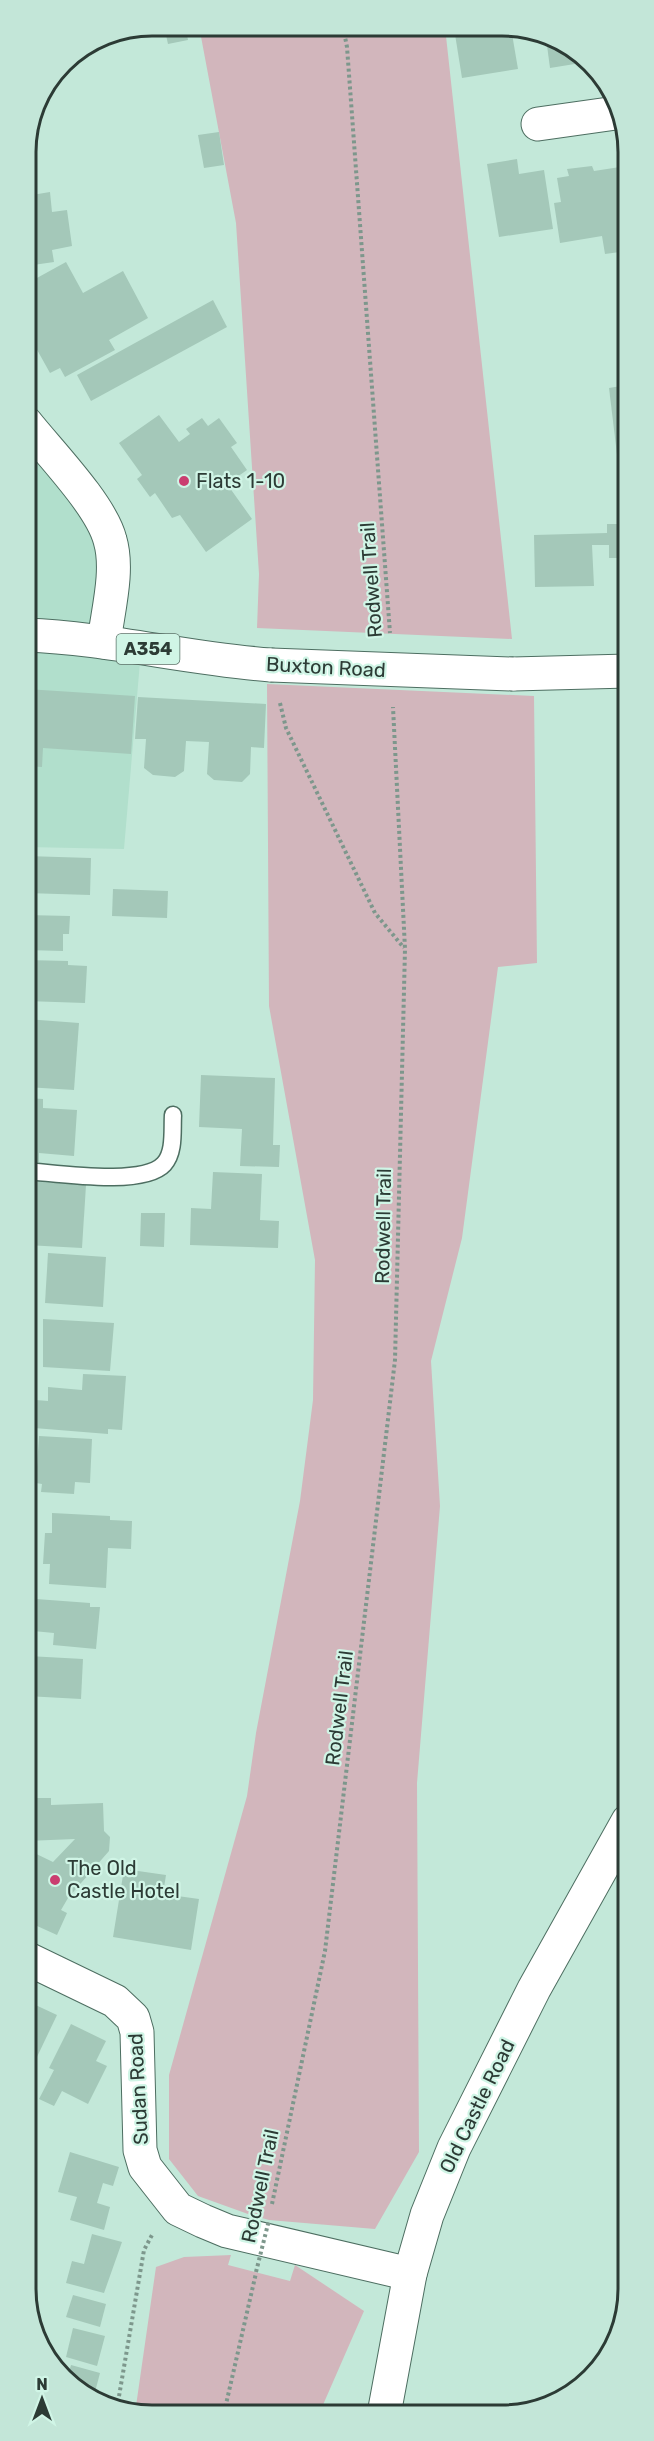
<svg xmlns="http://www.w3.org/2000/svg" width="654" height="2441" viewBox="0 0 654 2441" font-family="Rubik,sans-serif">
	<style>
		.built { fill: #b1dfcc }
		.green { fill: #d2b6bc }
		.building { fill: #a4c8b9 }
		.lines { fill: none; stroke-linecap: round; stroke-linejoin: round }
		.service-casing { stroke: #4d6e61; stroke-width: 19 }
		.minor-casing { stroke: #4d6e61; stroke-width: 35 }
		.trunk-casing { stroke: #4d6e61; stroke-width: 35 }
		.path { stroke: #7d978c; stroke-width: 4; stroke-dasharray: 3 3; stroke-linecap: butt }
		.service { stroke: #fff; stroke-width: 16 }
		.minor { stroke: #fff; stroke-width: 33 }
		.trunk { stroke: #fff; stroke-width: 33 }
		.trunk-bridge-casing { stroke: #4d6e61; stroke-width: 35; stroke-linecap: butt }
		.path-bridge { stroke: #7d978c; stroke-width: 4; stroke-dasharray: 3 3; stroke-linecap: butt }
		.trunk-bridge { stroke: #fff; stroke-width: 33 }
		.poi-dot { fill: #ca3e70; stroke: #d0f5e6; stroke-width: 2 }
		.labels { text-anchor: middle; stroke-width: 4.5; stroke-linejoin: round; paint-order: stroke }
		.shield { fill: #d0f5e6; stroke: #5d736a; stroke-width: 1.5 }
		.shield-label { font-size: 18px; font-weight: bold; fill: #2c3b35 }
		.poi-label { font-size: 20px; fill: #2c3b35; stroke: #d0f5e6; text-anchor: start }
		.street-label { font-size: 20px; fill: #2c3b35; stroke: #d0f5e6 }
		.rim { fill: none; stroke: #2c3b35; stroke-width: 3 }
	</style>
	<rect width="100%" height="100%" fill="#c3e8d9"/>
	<path class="built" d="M26 428 108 541 99 645 141 650 124 849 26 847Z"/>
	<g class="green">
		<path d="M199 26 445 27 512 639 257 628 259 574 236 223Z"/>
		<path d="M267 684 534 696 537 963 498 967 462 1238 431 1361 440 1506 417 1783 419 2152 375 2229 269 2220 248 2214 198 2196 169 2159V2075L247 1796 256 1733 300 1501 313 1400 315 1260 269 1006Z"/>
		<path d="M231 2255 228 2265 290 2281 295 2265 364 2311 319 2414 135 2413 156 2267 184 2257Z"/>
	</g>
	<g class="building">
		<path d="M164 26H185L188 40 168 44Z"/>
		<path d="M454 28H511L518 69 462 78Z"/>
		<path d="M546 38 586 60 587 62 550 68Z"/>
		<path d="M219 132 224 165 204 168 198 135Z"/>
		<path d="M517 159 519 174 544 170 553 229 499 237 487 164Z"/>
		<path d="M26 161 31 186 26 187Z"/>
		<path d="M592 166 594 171 620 167 627 219V251L605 254 602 236 560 243 554 203 561 202 557 178 569 176 567 169Z"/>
		<path d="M50 192 52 212 67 210 72 246 52 250 54 262 26 266V196Z"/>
		<path d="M66 262 83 293 123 271 148 318 109 340 115 350 65 377 60 368 50 373 26 330V324L34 320 26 305V284Z"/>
		<path d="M213 300 227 327 91 401 77 375Z"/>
		<path d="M627 385 628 470 619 471 609 388Z"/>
		<path d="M159 415 179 442 190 434 186 429 202 418 208 426 219 418 237 443 231 447 247 470 227 484 252 519 206 552 180 515 172 518 155 493 150 497 137 479 142 475 119 443Z"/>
		<path d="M26 517H31L36 590 26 591Z"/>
		<path d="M607 524H628V558H609V545H592L594 586 535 587 534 535 607 533Z"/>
		<path d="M26 689 135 696 131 754 43 748 42 767 26 766Z"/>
		<path d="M138 697 266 704 264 748 251 747 250 774 242 782 214 780 207 774 209 742 186 741 184 771 175 777 153 775 144 768 146 739H135Z"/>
		<path d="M26 856 91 858 90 895 26 893Z"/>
		<path d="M113 889 168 891 167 918 112 916Z"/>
		<path d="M26 915 70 916 69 934H63V951L26 950Z"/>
		<path d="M26 960 68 961V965L87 966 85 1003 26 1001Z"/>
		<path d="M26 1019 79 1023 74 1090 26 1087Z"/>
		<path d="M201 1075 275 1078 273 1145H280L279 1167 240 1166 242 1129 199 1127Z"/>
		<path d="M26 1098 43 1099V1108L77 1110 74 1156 39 1153V1162L26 1161Z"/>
		<path d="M213 1172 262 1174 260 1220 279 1221 278 1248 190 1245 191 1208 211 1209Z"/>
		<path d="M26 1181 86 1185 82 1248 26 1245Z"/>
		<path d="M141 1213H165L164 1247 140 1246Z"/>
		<path d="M48 1253 106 1257 103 1307 45 1303Z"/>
		<path d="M43 1319 114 1323 110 1371 43 1367Z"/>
		<path d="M83 1374 126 1376 122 1430 108 1429V1434L34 1428 36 1400 48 1401V1387L82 1390Z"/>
		<path d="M39 1436 92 1439 90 1483 75 1482 74 1494 41 1492 42 1484 36 1483Z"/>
		<path d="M52 1513 110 1516V1520L132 1521 131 1549 108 1548 106 1588 49 1584 50 1564H43L45 1533H52Z"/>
		<path d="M36 1599 90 1603V1607H100L96 1649 53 1645 54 1633 33 1631Z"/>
		<path d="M28 1656 83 1659 81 1699 26 1696Z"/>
		<path d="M26 1792H29L28 1798H51V1805L103 1803 104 1831 110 1837 109 1851 68 1898 61 1910 67 1913 57 1935 26 1921V1849L53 1862 75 1839 26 1841Z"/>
		<path d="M124 1869 166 1875 163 1894 199 1899 191 1950 113 1937Z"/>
		<path d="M27 2001 57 2015 36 2059 27 2055Z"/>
		<path d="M71 2024 106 2041 96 2061 107 2066 88 2104 62 2091 54 2106 39 2099 54 2070 49 2068Z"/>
		<path d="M70 2152 119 2167 113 2186 103 2183 97 2203 110 2207 104 2230 70 2220 77 2197 58 2192Z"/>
		<path d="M92 2234 122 2242 104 2293 66 2283 72 2261 84 2264Z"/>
		<path d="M73 2295 106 2304 100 2327 66 2317Z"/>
		<path d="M73 2328 105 2336 97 2366 66 2357Z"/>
		<path d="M71 2365 100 2373 95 2392 67 2380Z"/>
	</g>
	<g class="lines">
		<defs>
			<path id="service" d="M26 1171C57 1173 143 1187 164 1164 175 1152 172 1130 173 1115"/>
			<g id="minor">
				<path d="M538 124 616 113"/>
				<path d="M26 423C49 452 101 505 110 540 119 570 108 610 104 642"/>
				<path d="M26 1958 115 2001 133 2018 137 2032 140 2150 145 2167 178 2209 203 2221 227 2231 410 2274"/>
				<path d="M384 2414 410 2274 427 2215 454 2148 534 1989 628 1821"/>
			</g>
			<g id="trunk">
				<path d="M26 635C108 638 188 659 271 665"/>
				<path d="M513 674 628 671"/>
			</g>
		</defs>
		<use href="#service" class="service-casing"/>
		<use href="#minor" class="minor-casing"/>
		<use href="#trunk" class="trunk-casing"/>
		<g class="path">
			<path d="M343 27 347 47 390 633"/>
			<path d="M280 703 286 728 375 913 404 948"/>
			<path d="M272 2204 325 1951 395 1360 405 949 393 707"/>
			<path d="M117 2408 144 2250 152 2235"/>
			<path d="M224 2413 256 2273"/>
		</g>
		<use href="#service" class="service"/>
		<use href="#minor" class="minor"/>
		<use href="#trunk" class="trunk"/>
		<defs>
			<path id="trunk-bridge" d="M271 665 513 674"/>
		</defs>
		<use href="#trunk-bridge" class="trunk-bridge-casing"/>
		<path class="path-bridge" d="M256 2272 269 2220"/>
		<use href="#trunk-bridge" class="trunk-bridge"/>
	</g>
	<g class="poi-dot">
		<circle cx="184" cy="481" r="6"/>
		<circle cx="55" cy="1880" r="6"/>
	</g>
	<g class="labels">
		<rect class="shield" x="116.5" y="634" width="63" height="30" rx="4.5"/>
		<g class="shield-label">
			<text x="148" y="655">A354</text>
		</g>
		<g class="poi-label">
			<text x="196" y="488">Flats 1-10</text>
			<text x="67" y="1875">The Old<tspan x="67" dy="23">Castle Hotel</tspan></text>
		</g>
		<g class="street-label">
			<text transform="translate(371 580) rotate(-94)" y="7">Rodwell Trail</text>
			<text transform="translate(326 667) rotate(3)" y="7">Buxton Road</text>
			<text transform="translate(383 1226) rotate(-89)" y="7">Rodwell Trail</text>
			<text transform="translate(339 1708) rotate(-83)" y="7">Rodwell Trail</text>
			<text transform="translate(138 2089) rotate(-93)" y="7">Sudan Road</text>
			<text transform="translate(477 2106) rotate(-64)" y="7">Old Castle Road</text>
			<text transform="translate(260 2186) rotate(-78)" y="7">Rodwell Trail</text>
		</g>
	</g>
	<path d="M0 0H654V2441H0ZM152 36H502A116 116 0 0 1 618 152V2289A116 116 0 0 1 502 2405H152A116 116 0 0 1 36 2289V152A116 116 0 0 1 152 36Z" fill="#c3e6d8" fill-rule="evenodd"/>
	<path class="rim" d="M152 36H502A116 116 0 0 1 618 152V2289A116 116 0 0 1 502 2405H152A116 116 0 0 1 36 2289V152A116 116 0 0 1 152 36Z"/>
	<g transform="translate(42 2399)" stroke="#d0f5e6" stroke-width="4.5" paint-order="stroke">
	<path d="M0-4.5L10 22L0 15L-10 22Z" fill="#2c3b35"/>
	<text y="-9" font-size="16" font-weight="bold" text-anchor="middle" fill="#2c3b35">N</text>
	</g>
</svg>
